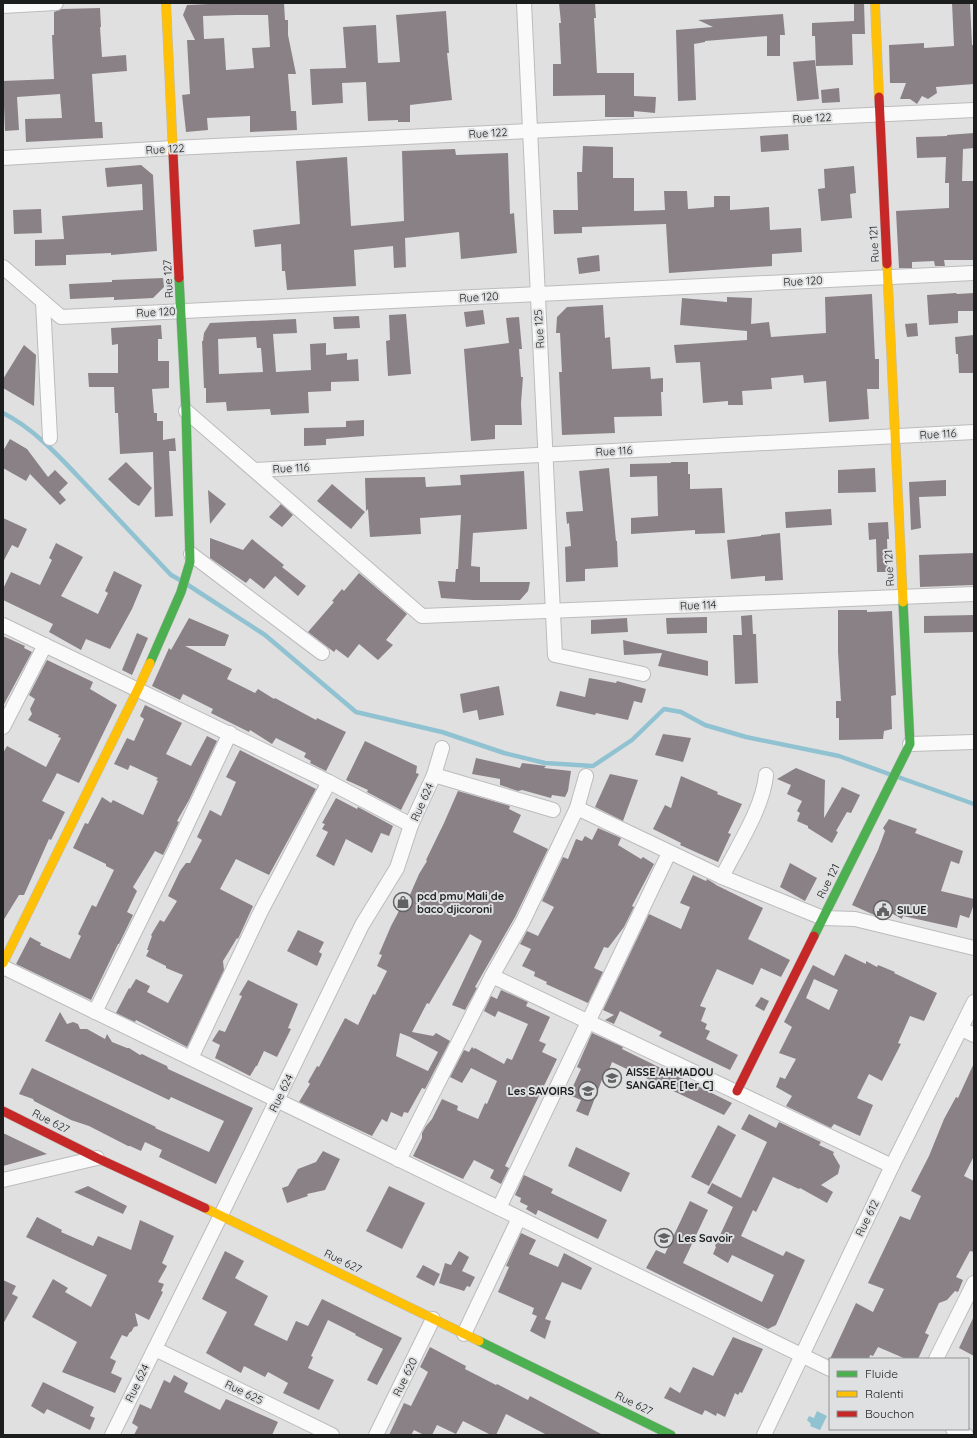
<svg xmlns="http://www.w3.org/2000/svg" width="977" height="1438" viewBox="0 0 977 1438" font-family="Quicksand,sans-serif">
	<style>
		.water { fill: #90c2d1 }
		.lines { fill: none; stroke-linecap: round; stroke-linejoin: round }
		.stream { stroke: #90c2d1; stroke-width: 4.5 }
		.building { fill: #8a8186; fill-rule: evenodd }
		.street-casing { stroke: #bcbcbd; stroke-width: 16 }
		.fast-casing { stroke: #bcbcbd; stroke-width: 10 }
		.slow-casing { stroke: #bcbcbd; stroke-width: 10 }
		.jam-casing { stroke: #bcbcbd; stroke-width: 10 }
		.street { stroke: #fafafa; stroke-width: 14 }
		.fast { stroke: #4caf50; stroke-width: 9 }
		.slow { stroke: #ffc107; stroke-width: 9 }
		.jam { stroke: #c62828; stroke-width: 9 }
		.labels { text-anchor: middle; stroke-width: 4; stroke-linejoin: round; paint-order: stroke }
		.street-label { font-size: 11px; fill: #1c1d1d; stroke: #dfe0e1 }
		.poi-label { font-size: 11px; font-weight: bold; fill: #1c1d1d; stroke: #dfe0e1; text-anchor: start }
	</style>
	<rect width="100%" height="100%" fill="#e0e0e0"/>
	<path class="water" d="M817 1411 827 1416 820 1430 810 1426 811 1424 807 1420 809 1416 814 1418Z"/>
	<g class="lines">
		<g class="stream">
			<path d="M3 413C37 430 65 463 91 490 117 518 144 546 171 575L180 580"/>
			<path d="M188 585 265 635 356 712 442 732 504 753 545 763 593 766 632 740 664 709 681 712 705 725 746 737 839 756 889 774"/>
			<path d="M898 777 974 804"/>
		</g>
	</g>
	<g class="building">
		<path d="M230 3H284L285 20H288V35L296 74H288L291 111H296L297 130 250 132V116L207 118 208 130 186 132 182 95 190 94 187 40H195L183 15 187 5ZM236 15H268L270 47 252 48 254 68 226 70 224 38 204 39 203 16Z"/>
		<path d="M559 3H595L596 18H594L597 73H634V96L656 97 655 113 634 111V117H605V95L553 96V64H561L559 23H561Z"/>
		<path d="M854 3H864L865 34H852L853 65 816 66 815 36H812V23L854 21Z"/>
		<path d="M952 3H970L972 45H974V84L936 87 937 93 928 99 922 96 917 104 910 99H900L906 83H890L889 45 924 43V48L954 46Z"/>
		<path d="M100 8 101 27H100L102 57 126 55 127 71 92 74 95 122H102L103 138 26 142 25 119 62 118 60 94 17 97 19 130 5 131 3 81 54 79 52 35H54V12L62 9Z"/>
		<path d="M446 11 449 53H447L452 100 410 105V122H398V120L368 121 366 82 342 83 343 103 312 105 310 69 346 68 343 27 376 25 378 63 400 62 396 15Z"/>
		<path d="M783 14 785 35H780V56H767V36L705 41V42L694 44 696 100 678 101 676 30 713 27 698 20Z"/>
		<path d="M815 60 819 99 797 101 793 62Z"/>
		<path d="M839 88 840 102 822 103 821 90Z"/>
		<path d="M974 133V148L963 149 962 181H974V260H944L945 266H935L934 261 912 262V268H899L896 211 949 208V183H945L946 157 917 158 916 137 947 136V135Z"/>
		<path d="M788 134 789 150 761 152 760 136Z"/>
		<path d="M583 146 613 147V178H634V211L665 210 664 191H687L688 209 714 207V196H730V210L769 207 770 230 801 228 802 252 772 254V266L669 273 666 224 582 227V233L554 234 553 210H578L577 172H582Z"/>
		<path d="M455 149 456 155 508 153 510 214 514 213 517 253 461 259 459 232 405 238 406 267 394 268 393 246 354 250 356 286 287 290 285 271H282L281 244 255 247 253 230 300 224 296 161 347 157 351 226 404 221 402 151Z"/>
		<path d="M141 165 153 175 157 251 111 255V253L66 255V265L35 266V240L64 239 62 216 143 210 142 184 107 187 105 168Z"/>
		<path d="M854 166 856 193 850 194 852 218 821 221 818 189 825 188 824 169Z"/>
		<path d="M41 209 42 233 14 234 13 210Z"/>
		<path d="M599 255 600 271 579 274 577 258Z"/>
		<path d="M163 278 164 287 153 298 114 300V297L70 299 69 284 112 282V280Z"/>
		<path d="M956 293 957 294 974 293V311H958V323L929 325 927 295Z"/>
		<path d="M872 294 875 359H879V389H867L869 419 829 422 826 381 804 383 803 375 771 378 772 389 742 391 743 405H728V401L703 403 700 362 676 363 674 345 747 340V331L680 325 682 298 727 302V297L752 298 751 324 769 322 771 337 826 333 825 297Z"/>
		<path d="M603 305 605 338 610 337 612 369 650 367 651 379 663 378V392H661L662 416 614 417 615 433 562 435 559 372H562L560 333H556L557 317 567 307Z"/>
		<path d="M483 310 485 324 466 327 464 312Z"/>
		<path d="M406 314 411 374 388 376 386 341 390 340 389 315Z"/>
		<path d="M359 316 360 328 334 329 333 317Z"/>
		<path d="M519 317 522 349H519L521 377H523L521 403 522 425H495V439L471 441 464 349 509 343 506 318Z"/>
		<path d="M296 319 297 333 273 334 276 372 311 370 310 344 326 343V355L347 353V360L358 359 359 381 331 382V391L308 392 309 413 271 415 270 409 227 411 226 402 206 403V388H204L202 341H203L204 333 210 323ZM256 337 257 348H261L263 372 219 374 218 339Z"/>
		<path d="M917 323 918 336 907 337 905 324Z"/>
		<path d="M161 325 162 339H158V361H169V388L152 389 154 413H157V421H163V440L175 438 176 451H169L173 516 155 517 153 452 120 454 118 413H115L114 387H89L88 373H118V344L112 345 111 328Z"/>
		<path d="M974 335V373H959L958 354H956L955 337Z"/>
		<path d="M24 345 36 355 34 406 3 388V379Z"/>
		<path d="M364 420V436L326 439V445L304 446V428L346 427V421Z"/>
		<path d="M10 439 27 449 48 477 55 470 68 483 59 492 66 500 60 505 30 474 26 481 3 468V451Z"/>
		<path d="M126 462 152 488 139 506 132 502 108 479Z"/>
		<path d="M671 462H688V474H690V489L722 488 725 533 695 534V530L631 534V518L658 516 657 476 630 477V464L671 463Z"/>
		<path d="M609 468 616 541H617L618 567 585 569V581L566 582 565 547 571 546 569 523 567 524 566 512 583 511 579 471Z"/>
		<path d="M875 468 876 492 838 493V470Z"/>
		<path d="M524 471 527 529 473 533 471 566 480 567V582H530L528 591 520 600H473L441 598 438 581 455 582 456 569H458L461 515 420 518 421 534 370 537 368 509 366 511 365 478 425 477 426 487 461 485 460 475Z"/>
		<path d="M946 480V496L919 497 921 528 911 530 909 482Z"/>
		<path d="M332 484 365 512 351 529 317 501Z"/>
		<path d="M208 490 226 504 210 524Z"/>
		<path d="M281 504 293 515 282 527 269 517Z"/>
		<path d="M831 509 832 525 786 528 785 512Z"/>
		<path d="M3 518 27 529 18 548 12 545 3 562Z"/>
		<path d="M888 522 889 539H887L888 572H877L876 539 869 540 868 523Z"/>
		<path d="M780 533 783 580 765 581V576L731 579 727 540 761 536V535Z"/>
		<path d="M210 538 243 550 252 539 284 565 282 567 306 586 298 596 275 576 264 589 250 578 246 583 210 558Z"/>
		<path d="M56 543 83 557 61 596 98 614 108 593 105 591 114 571 142 585 132 609 110 649 86 639 81 650 49 632 53 624 3 600V589L11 572 40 585 52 560 49 558Z"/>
		<path d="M974 553V585L920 587 919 555Z"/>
		<path d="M359 573 407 614 386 640 393 645 378 660 359 644 348 658 336 649 334 652 308 632 334 602 332 601 342 589 344 591Z"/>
		<path d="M838 610H867V612L892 611 896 695 891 696 892 729 884 731 883 739 839 740V718H836V701H841L838 652Z"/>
		<path d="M752 615 753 634H756L758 683 735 684 733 635H742L741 616Z"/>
		<path d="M974 615V632L924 633V616Z"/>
		<path d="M707 617V633L667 634 666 618Z"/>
		<path d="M189 618 229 635 225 646H185L232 669 227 679 255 693 258 689 274 699 275 698 316 720 317 718 346 732 326 771 310 763 311 761 304 757 306 753 276 738 272 744 250 730 249 732 211 713 213 709 183 694 180 700 152 686 169 648 171 650Z"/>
		<path d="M627 618 628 632 591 634V620Z"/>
		<path d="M137 633 148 638 132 675 122 670Z"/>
		<path d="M3 636 25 646 24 648 32 652 3 706Z"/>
		<path d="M623 640 708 661V676L658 666 662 653 624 655Z"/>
		<path d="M47 660 93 682 90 689 117 705 79 783 57 773 42 801 65 812 51 840 49 839 24 895H19L3 921V753L7 746 46 767 61 738 58 737 59 735 28 720 32 714 30 709 35 699 29 695Z"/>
		<path d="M589 678 616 683 617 681 646 689 642 703 634 701 628 720 596 713 595 715 556 706 560 691 585 697Z"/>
		<path d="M499 686 504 715 479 720 477 710 463 713 460 694Z"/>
		<path d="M145 705 182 723 166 754 191 766 207 736 217 741 189 800 177 821 179 822 163 855 155 851 133 887 137 891 127 912 133 915 119 944H118L91 1000 16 964 30 937 41 943 40 945 70 959 81 936 78 934 92 905 96 907 114 870 106 866V864L73 848 85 823 88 824 102 797 111 803 113 800 143 815 158 781 156 780 158 778 130 765 128 770 114 764 127 738 134 741 144 719 140 716Z"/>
		<path d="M663 734 691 738 683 762 655 755Z"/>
		<path d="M365 741 417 766 416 773 419 774 401 810 367 792 368 790 346 780Z"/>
		<path d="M240 750 316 789 269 875 236 859 220 889 253 906 238 939 237 938 223 961 224 970 187 1047 136 1020 135 1022 116 1013 129 988 130 989 136 979 150 986 147 992 168 1003 183 975 166 968V966L146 956 149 950H147L149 944 152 936 151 935 160 920 164 922 177 901 168 896 180 871 186 863H190L202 840 197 837 210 810 221 816 236 782 226 777Z"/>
		<path d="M476 758 520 768 522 763 546 766 544 768 571 771 568 791 565 797 552 795 551 798 522 790 518 791 500 785V779L472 774Z"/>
		<path d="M796 768 825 780 824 818 842 787 860 795 851 813 847 812 836 831 838 832 832 843 808 828V826L797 821 800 813 797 811 802 801 787 794 791 785 777 779Z"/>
		<path d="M610 774 638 780 623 821 595 807Z"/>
		<path d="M681 776 718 792 717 794 742 804 728 833 731 834 718 862 680 845 681 843 653 829 665 805 671 808Z"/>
		<path d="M458 791 510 806 509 809 521 815 513 832 548 849 515 917 475 987 477 988 465 1010 452 1005 482 941 470 934 429 1004 427 1003 412 1032 433 1036 436 1033 450 1041 425 1089 422 1088 408 1113 404 1112 402 1117 391 1112 387 1122 382 1119 372 1136 299 1102 310 1084 308 1082 317 1066 319 1067 345 1018 358 1025 373 994 375 995 387 971 377 966 382 955 379 954 391 926 400 909 403 911 419 874 427 861 426 860 444 823ZM400 1033 410 1037 438 1052 428 1071 396 1056Z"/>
		<path d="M336 798 357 809 358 807 393 826 389 836 381 833 372 853 346 839 334 866 316 856 328 832 322 829 325 824 322 823Z"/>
		<path d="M889 819 917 829 915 833 963 851 959 864 951 861 941 891 974 899V904L969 918 960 915 957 928 903 916 902 919 886 910 882 917 872 914 852 905 878 850 885 831 883 828Z"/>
		<path d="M598 828 621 838 618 845 641 859 643 857 654 864 632 906 634 907 624 927 608 948 604 947 594 968 603 972 588 1003 546 984 547 982 534 976 535 972 522 966 531 949 520 944 527 931 538 936 554 907 542 901 563 857 568 859 576 839 582 841 585 836 592 840Z"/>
		<path d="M790 863 817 878 805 901 780 887Z"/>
		<path d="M693 875 706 881 707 879 715 884 716 885 763 908 748 939 790 960 781 977 761 968 753 985 717 969 700 1006 706 1008 701 1021 707 1024 705 1029 710 1031 706 1039 738 1055 730 1070 659 1036 662 1032 620 1011 614 1024 605 1020 614 1015 603 1010 649 914 681 929 690 907 680 903Z"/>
		<path d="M298 930 324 942 319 952 322 954 317 966 287 951Z"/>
		<path d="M845 954 866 964V961L877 967 878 965 895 972 894 973 937 993 924 1021 910 1016 898 1043 901 1044 882 1081 869 1074 857 1098 873 1105 860 1136 834 1124 831 1128 786 1106 792 1096 776 1087 780 1077 785 1079 796 1059 779 1053 792 1027 784 1022 813 965 834 976ZM814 979 838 990 829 1010 806 998Z"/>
		<path d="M248 980 298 1004 288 1028 291 1029 277 1057 264 1051 257 1066H256L250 1076 215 1058 220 1045 212 1041 219 1030 225 1032 242 996 239 995Z"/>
		<path d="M501 990 528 1002 526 1006 550 1017 539 1041 546 1044 542 1052 557 1059 505 1166 509 1168 501 1184 490 1178 494 1170 474 1160 463 1179 413 1156 422 1138V1133L426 1126 432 1119 442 1099 458 1106 457 1110 478 1119 485 1103 487 1104 497 1081 471 1068 462 1083 450 1077 464 1050 469 1052 472 1047 474 1049 475 1048 504 1064 507 1058 512 1060 528 1024 498 1011 495 1017 484 1011 491 996 497 999Z"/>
		<path d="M761 997 769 1001 764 1011 755 1006Z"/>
		<path d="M60 1012 67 1024 73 1022 78 1024 80 1029H87L105 1039 107 1034 112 1042 127 1048H129L140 1055 142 1054 152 1059 167 1066 168 1069 253 1108 216 1184 159 1157 162 1150 145 1142 141 1151 130 1146H128L89 1126 71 1120 34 1101 33 1099 19 1094 32 1068 156 1127 155 1128 209 1152 224 1121 171 1097 169 1100 45 1041Z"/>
		<path d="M592 1033 623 1047 622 1049 732 1103 724 1115 612 1062 606 1078 603 1077 588 1116 576 1111 581 1100 569 1095 581 1069 577 1067Z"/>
		<path d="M974 1063V1156L964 1176 974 1181V1252L970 1251 956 1277 963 1280 958 1292 955 1291 947 1300 939 1303 925 1333 929 1335 918 1359H906L878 1347 873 1356 870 1355 869 1359H830L856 1303 873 1312 884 1289 868 1283 900 1216 910 1220 921 1196 911 1191 929 1156 944 1119 956 1097 958 1098Z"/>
		<path d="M749 1114 776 1128 779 1122 821 1142 819 1145 834 1152 833 1154 840 1166 838 1174 821 1185 833 1192 827 1203 800 1188 799 1189 773 1177 756 1212 753 1210 741 1236 783 1256 786 1251 805 1260 776 1325 768 1329 646 1268 656 1250 665 1254 690 1201 708 1210 683 1263 762 1302 774 1275 732 1255 728 1263 713 1254 716 1247 715 1246 733 1207 707 1193 712 1183 741 1198 767 1142 741 1129Z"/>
		<path d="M718 1125 736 1135 709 1186 691 1177Z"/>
		<path d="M3 1133 47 1154 3 1166Z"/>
		<path d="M576 1147 630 1173 621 1192 568 1166Z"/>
		<path d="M323 1151 340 1159 325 1190 307 1194 308 1196 287 1203 282 1188 288 1186 298 1169 316 1162Z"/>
		<path d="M524 1175 553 1189 551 1193 607 1220 598 1239 538 1210 536 1215 526 1209 528 1206 520 1202 521 1198 515 1195Z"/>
		<path d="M88 1186 127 1206 123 1214 74 1192Z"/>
		<path d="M389 1186 425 1203 402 1249 366 1231Z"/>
		<path d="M37 1217 62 1230 61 1232 93 1246 98 1236 131 1250 140 1220 174 1236 162 1263 167 1266 158 1282 164 1284 161 1291 163 1292 149 1320 135 1313 138 1326 134 1327 131 1332H130L127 1337 122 1335 110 1358 116 1361 111 1373 122 1378 115 1393 62 1372 77 1342 32 1317 53 1279 68 1288 65 1292 91 1307 107 1275 26 1237Z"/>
		<path d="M521 1233 536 1240 529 1254 558 1267 564 1253 592 1268 581 1290 562 1282 545 1319 551 1321 545 1339 530 1331 537 1316 532 1314 534 1308 498 1292 509 1267 506 1266Z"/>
		<path d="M225 1251 244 1261 235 1278 268 1296 254 1325 287 1341 296 1321 308 1326 322 1299 402 1338 377 1385 367 1380 383 1349 355 1335 356 1334 328 1320 311 1356 313 1357 308 1368 334 1380 319 1410 283 1393 288 1383 268 1372 265 1377 244 1366 241 1373 206 1353 227 1312 202 1299Z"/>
		<path d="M459 1251 469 1257 462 1271 475 1277 470 1287 467 1286 464 1291 439 1283 445 1263 451 1265Z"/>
		<path d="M423 1265 440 1274 434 1286 416 1277Z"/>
		<path d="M3 1280 16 1286 12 1294 18 1297 3 1324Z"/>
		<path d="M974 1316V1356L959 1348Z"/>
		<path d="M733 1337 763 1349 742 1393 740 1392 738 1395 735 1393 725 1417 717 1413 716 1416 705 1410 702 1415 664 1398 670 1387 680 1393 693 1367 713 1376Z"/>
		<path d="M430 1347 466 1366 465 1369 496 1385 497 1384 528 1400 530 1396 603 1435H547L506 1414 496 1435H491L463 1421 456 1434 437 1425 432 1435H424L414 1430 411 1435H389L404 1403 411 1406 428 1372 420 1367Z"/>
		<path d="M174 1375 188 1383 184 1392 220 1410 226 1399 278 1422 272 1435H134L138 1427 132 1423 140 1404 151 1409 164 1380 170 1383Z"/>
		<path d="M43 1382 94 1407 90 1416 95 1418 90 1430 47 1409 44 1414 31 1406Z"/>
	</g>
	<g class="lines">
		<defs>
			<g id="street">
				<path d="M524 3 555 655 643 674"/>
				<path d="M3 6 56 3"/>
				<path d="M3 158 173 148 974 110"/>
				<path d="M3 267 61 317 974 273"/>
				<path d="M43 302 50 438"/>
				<path d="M186 411 422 616 974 594"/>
				<path d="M255 470 974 432"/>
				<path d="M191 554 322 653"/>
				<path d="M3 625 329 782 411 825"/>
				<path d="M3 727 45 645"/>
				<path d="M910 744 974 742"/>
				<path d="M434 775 553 810"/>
				<path d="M577 808 722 877 823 918 855 919 974 948"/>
				<path d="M722 877C737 847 763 808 766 775"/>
				<path d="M3 967 830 1369"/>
				<path d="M492 976 892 1166"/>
				<path d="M95 1012 175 850 230 733"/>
				<path d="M962 1029 974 1035"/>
				<path d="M191 1058 261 911 329 782"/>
				<path d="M399 1160 492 976 523 921 577 808 586 776"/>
				<path d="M3 1180 97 1158"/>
				<path d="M499 1208 669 853"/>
				<path d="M464 1334 519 1218"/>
				<path d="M155 1349 332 1435"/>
				<path d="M936 1359 974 1283"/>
				<path d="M953 1429 966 1435"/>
				<path d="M112 1435 221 1215 362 925 397 868 411 825 434 775 442 748"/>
				<path d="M376 1435 433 1319"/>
				<path d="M764 1435 892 1166 974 1002"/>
			</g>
			<g id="fast">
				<path d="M150 663 181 592 190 562 186 411 179 278"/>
				<path d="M814 936 910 744 903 602"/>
				<path d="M479 1341 671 1435"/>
			</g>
			<g id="slow">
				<path d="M166 3 173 153"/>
				<path d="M875 3 879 97"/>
				<path d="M887 264 903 602"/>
				<path d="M3 963 138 689 150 663"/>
				<path d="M205 1208 479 1341"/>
			</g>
			<g id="jam">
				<path d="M879 97 887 264"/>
				<path d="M173 153 179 278"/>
				<path d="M737 1091 814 936"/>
				<path d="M3 1111 97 1158 205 1208"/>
			</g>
		</defs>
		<use href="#street" class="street-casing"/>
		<use href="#fast" class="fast-casing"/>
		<use href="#slow" class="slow-casing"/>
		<use href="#jam" class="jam-casing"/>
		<use href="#street" class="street"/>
		<use href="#fast" class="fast"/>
		<use href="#slow" class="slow"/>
		<use href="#jam" class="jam"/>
	</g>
	<defs>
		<symbol id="shop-ring" viewBox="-11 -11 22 22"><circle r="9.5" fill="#dfe0e1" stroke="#616161" stroke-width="1.5"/><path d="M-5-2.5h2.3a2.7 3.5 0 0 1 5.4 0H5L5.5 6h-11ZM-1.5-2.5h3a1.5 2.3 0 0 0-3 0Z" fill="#616161"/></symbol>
		<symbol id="civic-ring" viewBox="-11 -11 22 22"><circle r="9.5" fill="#dfe0e1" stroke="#616161" stroke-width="1.5"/><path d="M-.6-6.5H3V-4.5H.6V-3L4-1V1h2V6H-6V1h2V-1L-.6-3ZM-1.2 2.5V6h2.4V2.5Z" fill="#616161"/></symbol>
		<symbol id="school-ring" viewBox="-11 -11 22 22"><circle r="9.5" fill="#dfe0e1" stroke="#616161" stroke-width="1.5"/><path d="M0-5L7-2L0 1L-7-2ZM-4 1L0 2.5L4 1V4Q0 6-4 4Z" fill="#616161"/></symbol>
	</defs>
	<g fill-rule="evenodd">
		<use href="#shop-ring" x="392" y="891" width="22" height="22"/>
		<use href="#civic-ring" x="872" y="899" width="22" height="22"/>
		<use href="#school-ring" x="601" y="1067" width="22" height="22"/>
		<use href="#school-ring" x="577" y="1080" width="22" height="22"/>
		<use href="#school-ring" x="653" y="1227" width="22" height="22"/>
	</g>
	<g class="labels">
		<g class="street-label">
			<text transform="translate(812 118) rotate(-3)" y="4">Rue 122</text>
			<text transform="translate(488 133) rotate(-3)" y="4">Rue 122</text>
			<text transform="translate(165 149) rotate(-3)" y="4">Rue 122</text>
			<text transform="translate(874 244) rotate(-93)" y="4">Rue 121</text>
			<text transform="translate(168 279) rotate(-93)" y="4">Rue 127</text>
			<text transform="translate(803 281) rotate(-3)" y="4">Rue 120</text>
			<text transform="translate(479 297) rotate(-3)" y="4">Rue 120</text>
			<text transform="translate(156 312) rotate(-3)" y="4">Rue 120</text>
			<text transform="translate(539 329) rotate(-93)" y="4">Rue 125</text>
			<text transform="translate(938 434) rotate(-3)" y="4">Rue 116</text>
			<text transform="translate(614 451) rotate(-3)" y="4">Rue 116</text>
			<text transform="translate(291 468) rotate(-3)" y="4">Rue 116</text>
			<text transform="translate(889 568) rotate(-93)" y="4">Rue 121</text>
			<text transform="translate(698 605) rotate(-2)" y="4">Rue 114</text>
			<text transform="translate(422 802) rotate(-66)" y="4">Rue 624</text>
			<text transform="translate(828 881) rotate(-63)" y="4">Rue 121</text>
			<text transform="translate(281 1093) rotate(-64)" y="4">Rue 624</text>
			<text transform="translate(51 1121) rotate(27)" y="4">Rue 627</text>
			<text transform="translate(867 1218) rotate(-64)" y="4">Rue 612</text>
			<text transform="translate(343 1261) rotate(26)" y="4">Rue 627</text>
			<text transform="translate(405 1377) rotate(-64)" y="4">Rue 620</text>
			<text transform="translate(137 1383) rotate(-64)" y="4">Rue 624</text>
			<text transform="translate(244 1392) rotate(26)" y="4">Rue 625</text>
			<text transform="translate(634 1403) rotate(26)" y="4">Rue 627</text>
		</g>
		<g class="poi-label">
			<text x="417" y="900">pcd pmu Mali de<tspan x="417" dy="13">baco djicoroni</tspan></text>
			<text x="897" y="914">SILUE</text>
			<text x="626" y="1076">AISSE AHMADOU<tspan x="626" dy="13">SANGARE [1er C]</tspan></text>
			<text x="574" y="1095" text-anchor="end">Les SAVOIRS</text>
			<text x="678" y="1242">Les Savoir</text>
		</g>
	</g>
	<rect width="977" height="1438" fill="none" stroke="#1c1d1d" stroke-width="8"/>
	<rect x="829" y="1358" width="140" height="72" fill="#dfe0e1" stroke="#919293"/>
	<rect x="837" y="1371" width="20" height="6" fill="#4caf50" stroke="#919293"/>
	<text x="865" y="1378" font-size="12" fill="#1c1d1d">Fluide</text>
	<rect x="837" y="1391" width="20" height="6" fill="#ffc107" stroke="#919293"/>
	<text x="865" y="1398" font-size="12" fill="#1c1d1d">Ralenti</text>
	<rect x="837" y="1411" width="20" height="6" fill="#c62828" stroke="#919293"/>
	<text x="865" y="1418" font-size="12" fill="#1c1d1d">Bouchon</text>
</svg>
